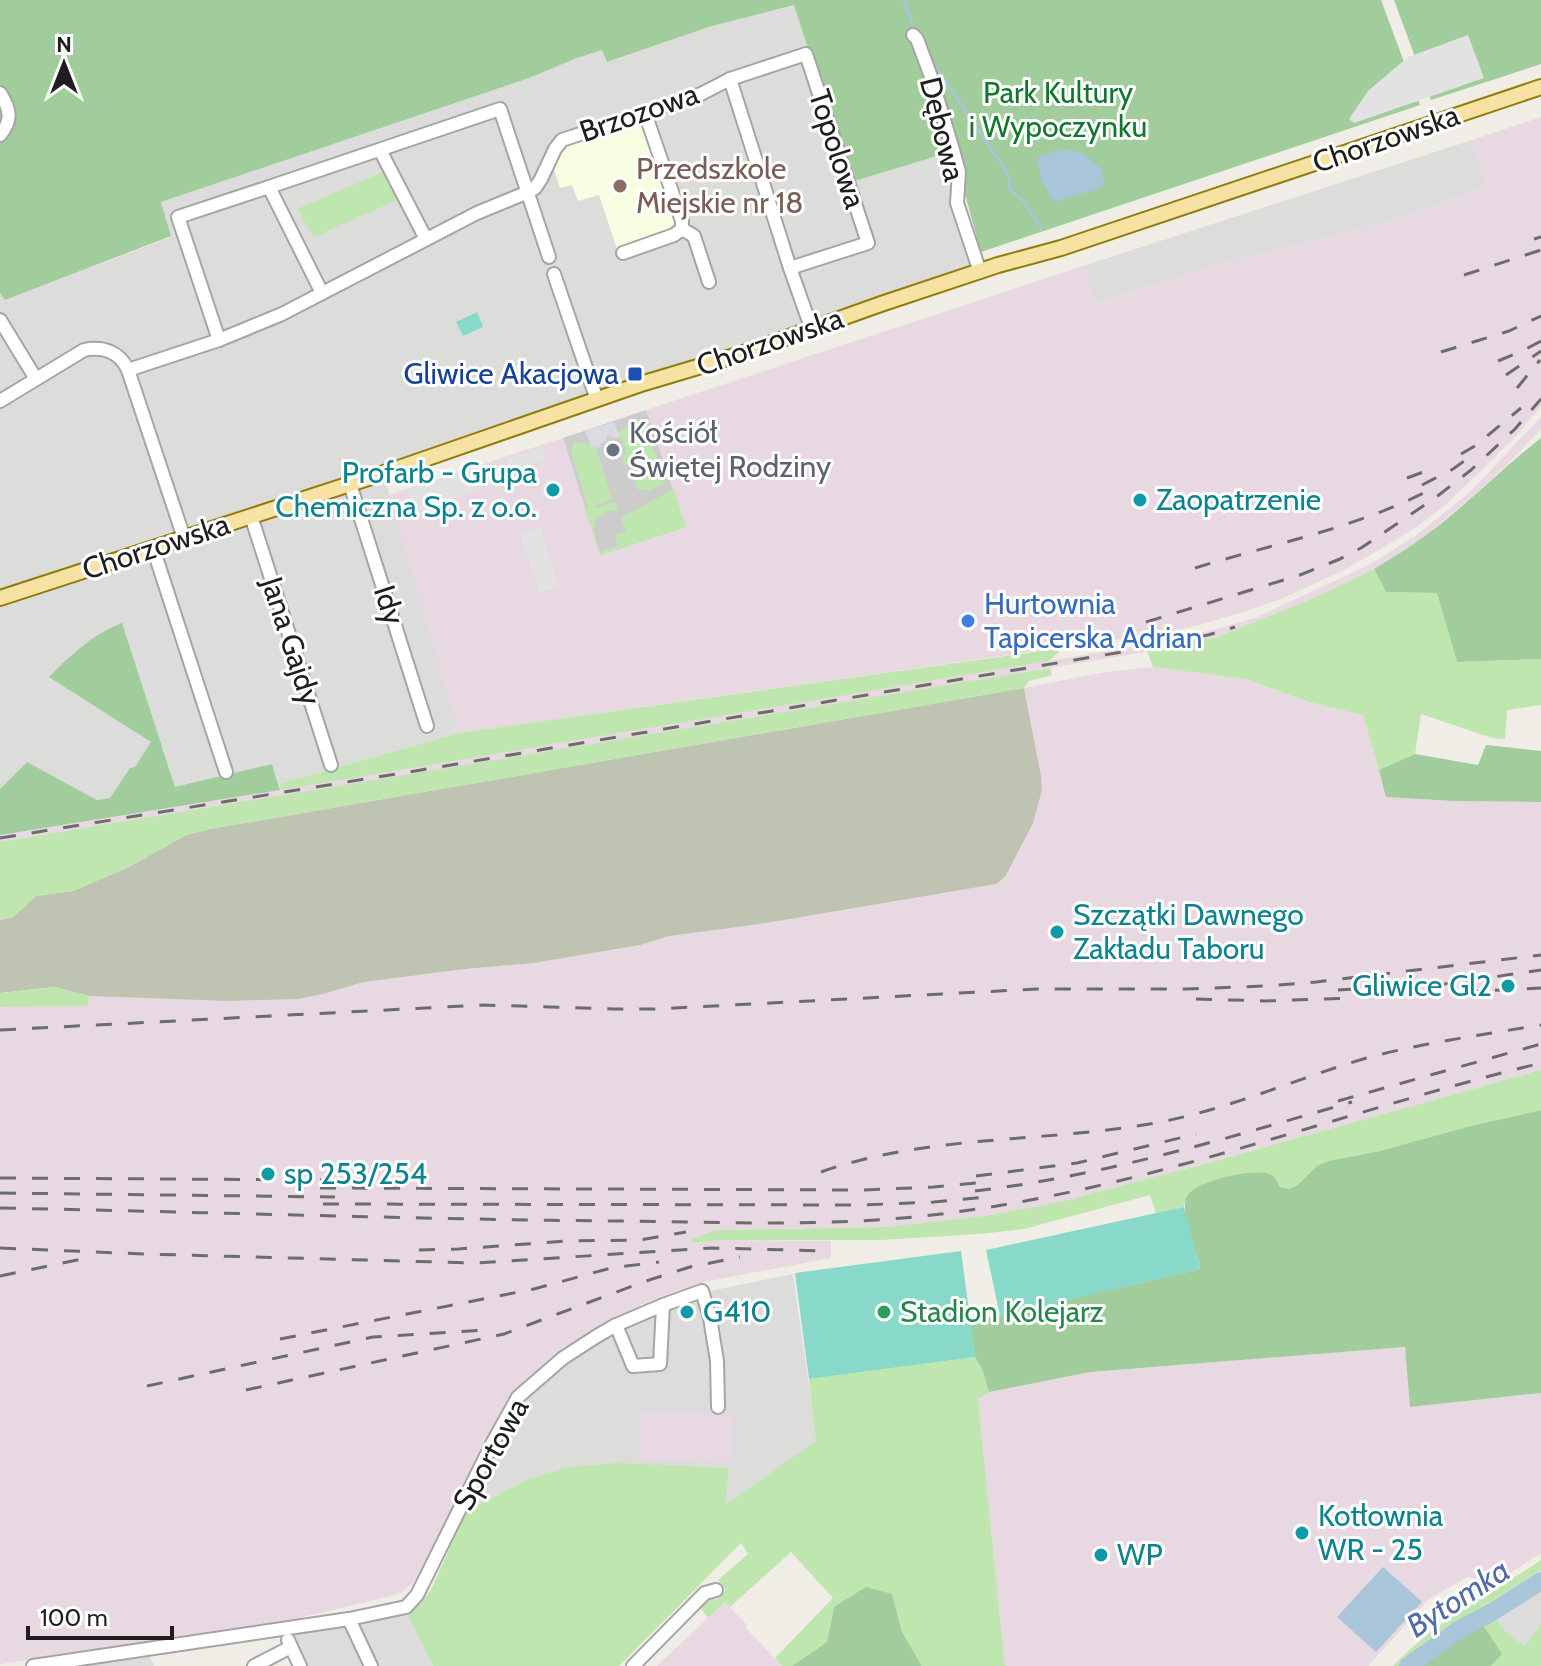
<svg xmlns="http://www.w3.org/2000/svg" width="1541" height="1666" viewBox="0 0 1541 1666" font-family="Cabin,sans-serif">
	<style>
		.residential { fill: #dcdcdb }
		.industrial { fill: #e7d8e1 }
		.education { fill: #f7fde0 }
		.religious { fill: #ccc }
		.construction { fill: #bfc3b1 }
		.grass { fill: #bfe6ae }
		.forest { fill: #a1cc9c }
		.pitch { fill: #88d9c9 }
		.parking { fill: #e2e2e2 }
		.plaza { fill: #dcdae4 }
		.water { fill: #a8c5da }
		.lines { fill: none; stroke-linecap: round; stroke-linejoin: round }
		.stream { stroke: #a8c5da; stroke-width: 3 }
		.river { stroke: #a8c5da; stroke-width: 18 }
		.minor-casing { stroke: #a5a5a5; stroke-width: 16 }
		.major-casing { stroke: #907d09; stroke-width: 18 }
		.minor { stroke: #fff; stroke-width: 12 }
		.major { stroke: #f6e2a3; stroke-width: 14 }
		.rail { stroke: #6c6c6c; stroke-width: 3; stroke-dasharray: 16 16; stroke-linecap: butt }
		.education-dot { fill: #8d6e63; stroke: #fff; stroke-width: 3 }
		.transit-dot { fill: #1a4fb4; stroke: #fff; stroke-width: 3 }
		.worship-dot { fill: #6b7280; stroke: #fff; stroke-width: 3 }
		.culture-dot { fill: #0f9aa8; stroke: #fff; stroke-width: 3 }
		.shop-dot { fill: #3f7fe0; stroke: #fff; stroke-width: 3 }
		.leisure-dot { fill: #2e9e5b; stroke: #fff; stroke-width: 3 }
		.labels { text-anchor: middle; stroke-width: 6; stroke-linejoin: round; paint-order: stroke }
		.park-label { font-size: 30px; fill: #12772e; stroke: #fff }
		.street-label { font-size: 30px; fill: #1e1e1e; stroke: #fff }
		.education-label { font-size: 30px; fill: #785e54; stroke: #fff; text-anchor: start }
		.transit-label { font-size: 30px; fill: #164399; stroke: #fff; text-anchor: end }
		.worship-label { font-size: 30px; fill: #5b616d; stroke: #fff; text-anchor: start }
		.culture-label { font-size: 30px; fill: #0d838f; stroke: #fff; text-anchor: start }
		.shop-label { font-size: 30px; fill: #366cbe; stroke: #fff; text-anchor: start }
		.leisure-label { font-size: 30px; fill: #27864d; stroke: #fff; text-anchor: start }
		.water-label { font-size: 32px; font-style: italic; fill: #506ca9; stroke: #fff }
	</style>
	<rect width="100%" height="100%" fill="#efede5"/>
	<g class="residential">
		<path d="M795 5 851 181 941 154 976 272 382 469 459 733 279 784 272 764 175 788 163 748 135 767 130 769 110 798 97 800 27 762 0 789V293L5 300 171 237 161 202 529 78 577 58 603 50 608 62 712 26Z"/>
		<path d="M1472 140 1487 186 1393 220 1212 266 1096 304 1083 266Z"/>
		<path d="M793 1274 817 1441 724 1506 729 1468 570 1467 528 1479 466 1511 493 1450 522 1400 566 1361 614 1329 700 1293Z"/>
		<path d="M1541 1586V1624L1525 1646 1505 1632 1497 1619Z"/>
		<path d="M407 1610 433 1666H375L357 1624 359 1622Z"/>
		<path d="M338 1624 345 1628 363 1666H304L291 1637 294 1632Z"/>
		<path d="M148 1654 154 1666H66Z"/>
	</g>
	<g class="industrial">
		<path d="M1541 117V406L1515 437 1449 502 1418 526 1384 547 1344 570 1281 599 1240 613 1176 631 459 733 389 495 563 438 600 554 686 527 646 410 1083 266 1097 304 1212 266 1393 220 1487 186 1472 140Z"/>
		<path d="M1541 417V429L1508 464 1473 496 1421 539 1374 569 1318 596 1218 637 1179 646 785 713 0 842V835L3 834 280 790 1049 661 1177 639 1216 629 1255 618 1371 564 1418 534 1470 492Z"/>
		<path d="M1153 667 1246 679 1309 702 1363 715 1387 797 1453 801 1541 802V1070L1154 1178 1064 1201 991 1215 886 1227 715 1230 691 1240 695 1243 720 1240 831 1241V1258L703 1282 661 1296 614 1317 594 1330 531 1377 510 1394 442 1530 413 1583 399 1594 261 1627 0 1664V1007L88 1006 89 996 227 1001 298 999 323 994 364 982 465 969 534 963 640 945 669 936 760 924 996 884 1042 790 1038 760 1024 688 1106 672Z"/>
		<path d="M1405 1347 1411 1407 1541 1393V1553L1487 1588 1469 1576 1429 1599 1368 1666H1005L978 1398 989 1392 1090 1372Z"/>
		<path d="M641 1411 733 1413 732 1462 640 1461Z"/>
		<path d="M725 1602 747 1625 746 1628 782 1666H657Z"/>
	</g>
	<path class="education" d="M641 120 676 214V229L618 252 599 195 578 201 572 185 560 188 553 166 562 147Z"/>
	<path class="religious" d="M646 410 686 527 600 555 563 438Z"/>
	<path class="construction" d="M1024 688 1041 776 1042 790 1033 823 1005 877 996 884 760 924 669 936 640 945 534 963 465 969 364 982 323 994 298 999 227 1001 89 996 54 987 0 993V920L13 917 36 896 73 891 129 867 186 835 210 829Z"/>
	<g class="grass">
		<path d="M385 171 399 199 314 237 297 209Z"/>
		<path d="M639 420 642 421 647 429 664 480 663 484 647 491 646 489 638 490 630 464 624 465 622 455 627 453 618 432Z"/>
		<path d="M574 442 584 443 596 448 612 499 595 506V508L616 501 618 508 617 510C587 515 592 528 600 552L618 546 615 535 626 531 621 518 673 489 686 527 600 555 585 508 589 507 587 504 571 453Z"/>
		<path d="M1374 569 1386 592 1437 593 1457 662 1541 659V705L1507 710 1505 739 1492 738 1421 714 1415 754 1379 770 1363 715 1309 702 1246 679 1153 667 1147 651 1218 637 1318 596Z"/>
		<path d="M1063 648 1049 661 281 790 279 784 459 733Z"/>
		<path d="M1050 668 1052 675 1029 681 1024 688 210 829 186 835 129 867 73 891 36 896 13 917 0 920V842Z"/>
		<path d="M54 987 89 996 88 1006 0 1007V993Z"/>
		<path d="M1541 1070V1110L1467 1127 1380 1151 1329 1161 1298 1186 1289 1189 1280 1187C1277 1181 1275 1176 1268 1174 1252 1169 1197 1181 1188 1195 1186 1198 1185 1203 1184 1207L1156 1213 1150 1195 1024 1229 979 1234 880 1240H720L695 1243 690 1240 715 1230 886 1227 991 1215 1064 1201 1201 1165Z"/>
		<path d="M975 1357 982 1369 989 1392 978 1399 1005 1666H922L902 1632 892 1595 834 1607 827 1642 792 1666H782L775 1658 833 1598 791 1552 730 1607 725 1602 708 1618 700 1607 710 1597 716 1600 726 1590 718 1580 748 1554 741 1543 619 1666H433L407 1613 419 1604 431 1590 466 1511 528 1479 570 1467 617 1463 729 1468 725 1505 816 1441 809 1379Z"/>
		<path d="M1541 1560V1570L1449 1628 1403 1666H1393C1435 1621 1491 1594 1541 1560Z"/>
		<path d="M1514 1601 1518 1604 1497 1619 1505 1632 1525 1646 1541 1624V1666H1491L1501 1654 1483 1625Z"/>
	</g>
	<g class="forest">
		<path d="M0 0H1381L1420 105 981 252 953 151 851 182 794 5 712 26 607 62 602 50 577 58 529 78 161 202 171 236 5 300 0 293Z"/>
		<path d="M1394 0H1541V64L1431 100Z"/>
		<path d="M1541 438V659L1457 662 1437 593 1386 592 1374 569C1390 559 1407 549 1422 538 1464 508 1500 470 1541 438Z"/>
		<path d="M122 623 175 787 272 764 280 790 0 835V789L27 762 97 800 110 798 130 768 135 767 151 742 49 677C71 655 93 634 122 623Z"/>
		<path d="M1486 745 1541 751V802L1453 801 1386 797 1379 770 1415 754 1478 765Z"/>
		<path d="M1541 1110V1393L1410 1407 1405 1347 1090 1372 989 1392 982 1369 975 1357 970 1322 1200 1269C1197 1251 1179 1212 1187 1196 1195 1181 1253 1168 1269 1174 1275 1176 1277 1181 1280 1187L1289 1189 1298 1185 1317 1166 1329 1161 1380 1151 1467 1127Z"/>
		<path d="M866 1587 892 1594 902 1632 922 1666H792L827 1642 834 1607Z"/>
		<path d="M1483 1625 1502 1654 1491 1666H1423L1440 1650Z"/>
	</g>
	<g class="pitch">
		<path d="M477 312 483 327 463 336 456 322Z"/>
		<path d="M1184 1207 1200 1269 1000 1316 986 1250Z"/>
		<path d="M961 1251 975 1357 809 1379 795 1273Z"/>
	</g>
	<g class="parking">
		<path d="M1468 35 1484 78 1354 123 1349 119 1368 91 1408 57Z"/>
		<path d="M543 447 547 459 511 471 507 458Z"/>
		<path d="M476 467 483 489 414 512 407 490Z"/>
		<path d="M540 527 559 587 539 593 520 534Z"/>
	</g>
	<path class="plaza" d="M614 422 620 437 612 438 611 435 608 436 606 437 607 440 600 444 601 447 596 448 591 446 585 431Z"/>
	<g class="water">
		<path d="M1059 149 1080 152 1102 169 1104 185 1095 190 1054 202 1041 180 1037 158Z"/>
		<path d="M1383 1567 1422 1602 1376 1652 1337 1617Z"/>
	</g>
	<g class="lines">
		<g class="stream">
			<path d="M905 0V4L912 23"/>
			<path d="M930 58 1008 174 1010 189 1025 203 1042 229"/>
		</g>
		<path class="river" d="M1408 1666 1457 1631 1492 1612 1541 1581"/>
		<defs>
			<g id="minor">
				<path d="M913 35 917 39 930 74 953 150 959 172 957 203 980 272"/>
				<path d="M730 79 790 268 812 330"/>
				<path d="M0 93C10 109 13 120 0 135"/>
				<path d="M645 113 682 221V229L694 236 709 282"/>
				<path d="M380 150 426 239"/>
				<path d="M623 253 674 235 682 229"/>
				<path d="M554 274 597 400"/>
				<path d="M322 293 269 187 500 109 549 257"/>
				<path d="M0 320 36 379"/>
				<path d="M219 340 178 217 269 187"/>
				<path d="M128 370 184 538"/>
				<path d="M0 401 84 350C103 346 120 352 128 370L219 340 282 314 477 213 528 192 535 188 541 179 555 149 562 140 701 94 730 79 806 54 868 243 790 268"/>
				<path d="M350 484 427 726"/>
				<path d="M251 516 331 765"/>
				<path d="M153 548 226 772"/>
				<path d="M616 1325 633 1366 660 1364 663 1305"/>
				<path d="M349 1619 371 1666"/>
				<path d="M288 1640 300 1666"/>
				<path d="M33 1666 349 1619 406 1607 417 1595 493 1442 518 1397 563 1358 597 1336 616 1325 663 1305 702 1291 710 1318 717 1361 718 1407"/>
				<path d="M254 1666 291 1647"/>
				<path d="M633 1666 705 1593 716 1590"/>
			</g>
			<path id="major" d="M0 598 393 470 644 383 738 355 881 304 998 265 1061 248 1541 87"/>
		</defs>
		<use href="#minor" class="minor-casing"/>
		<use href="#major" class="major-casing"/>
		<use href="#minor" class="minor"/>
		<use href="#major" class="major"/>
		<g class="rail">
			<path d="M1534 239 1541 237"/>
			<path d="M1464 275 1541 250"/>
			<path d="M1441 352 1509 331 1541 316"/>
			<path d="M1498 361 1524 350 1541 341"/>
			<path d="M1506 375 1541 351"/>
			<path d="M1517 388 1540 360"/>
			<path d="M1461 454 1475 446 1521 408"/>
			<path d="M1407 478 1437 467"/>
			<path d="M1422 485 1453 469 1474 454"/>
			<path d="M1195 568C1276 543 1362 527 1437 486"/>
			<path d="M1146 622 1300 575 1340 559 1361 548 1435 498 1471 470 1515 429 1541 399"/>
			<path d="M0 838 421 770 1134 650 1208 635 1235 627"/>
			<path d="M1338 990 1445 984 1541 970"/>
			<path d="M1463 992 1541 988"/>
			<path d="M1196 999 1266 1001 1351 998"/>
			<path d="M0 1030 483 1005 613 1009H656L1037 989H1188L1265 986 1316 982 1541 955"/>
			<path d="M1338 1101 1541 1044"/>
			<path d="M821 1172C928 1134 1044 1143 1155 1123 1227 1110 1293 1080 1363 1059 1421 1043 1481 1035 1541 1025"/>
			<path d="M976 1176 1077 1163 1196 1134"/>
			<path d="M0 1178 332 1180"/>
			<path d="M320 1188 863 1190 933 1187 988 1182"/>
			<path d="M975 1191C1104 1176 1227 1138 1352 1102"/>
			<path d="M0 1193 335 1197"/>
			<path d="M323 1204 862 1205 934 1202 987 1197"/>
			<path d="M0 1208C204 1212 408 1219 612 1221 726 1222 843 1228 956 1212 1155 1186 1347 1110 1541 1063"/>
			<path d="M0 1248 145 1254 474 1263 713 1248 827 1251"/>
			<path d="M419 1250 458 1249 567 1241 640 1240 686 1232"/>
			<path d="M0 1276 82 1259"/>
			<path d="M280 1339 534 1289 611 1268 659 1262"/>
			<path d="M147 1386 373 1337 485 1330"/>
			<path d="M246 1390 504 1334 646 1281 690 1267 740 1257"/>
		</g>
	</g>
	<circle class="education-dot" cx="620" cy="186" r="8"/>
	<rect class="transit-dot" x="627" y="366" width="16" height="16" rx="4"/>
	<circle class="worship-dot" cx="613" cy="450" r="8"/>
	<g class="culture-dot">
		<circle cx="553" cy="490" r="8"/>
		<circle cx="1140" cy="500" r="8"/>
		<circle cx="1057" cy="932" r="8"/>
		<circle cx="1508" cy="986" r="8"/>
		<circle cx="268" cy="1174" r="8"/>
		<circle cx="687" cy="1312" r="8"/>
		<circle cx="1302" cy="1533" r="8"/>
		<circle cx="1101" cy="1555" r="8"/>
	</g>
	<circle class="shop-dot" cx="968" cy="621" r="8"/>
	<circle class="leisure-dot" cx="884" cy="1312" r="8"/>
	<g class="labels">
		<g class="park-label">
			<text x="1058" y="103">Park Kultury<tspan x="1058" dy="34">i Wypoczynku</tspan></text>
		</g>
		<g class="street-label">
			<text transform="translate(639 113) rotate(-19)" y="10">Brzozowa</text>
			<text transform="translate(942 129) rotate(76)" y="10">Dębowa</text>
			<text transform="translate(1386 139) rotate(-19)" y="10">Chorzowska</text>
			<text transform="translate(837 149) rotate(72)" y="10">Topolowa</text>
			<text transform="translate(770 342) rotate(-19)" y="10">Chorzowska</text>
			<text transform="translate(156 547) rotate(-18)" y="10">Chorzowska</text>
			<text transform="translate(389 605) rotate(72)" y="10">Idy</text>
			<text transform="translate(291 641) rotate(72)" y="10">Jana Gajdy</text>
			<text transform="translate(491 1454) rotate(-61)" y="10">Sportowa</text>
		</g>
		<g class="education-label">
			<text x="636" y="179">Przedszkole<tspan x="636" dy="34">Miejskie nr 18</tspan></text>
		</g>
		<g class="transit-label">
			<text x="619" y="384">Gliwice Akacjowa</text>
		</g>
		<g class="worship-label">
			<text x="629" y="443">Kościół<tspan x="629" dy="34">Świętej Rodziny</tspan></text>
		</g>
		<g class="culture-label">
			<text x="537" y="483" text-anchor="end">Profarb - Grupa<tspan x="537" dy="34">Chemiczna Sp. z o.o.</tspan></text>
			<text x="1156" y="510">Zaopatrzenie</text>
			<text x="1073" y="925">Szczątki Dawnego<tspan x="1073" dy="34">Zakładu Taboru</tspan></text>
			<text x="1492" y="996" text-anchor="end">Gliwice Gl2</text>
			<text x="284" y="1184">sp 253/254</text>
			<text x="703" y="1322">G410</text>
			<text x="1318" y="1526">Kotłownia<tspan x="1318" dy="34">WR - 25</tspan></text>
			<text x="1117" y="1565">WP</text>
		</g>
		<g class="shop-label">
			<text x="984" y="614">Hurtownia<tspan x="984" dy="34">Tapicerska Adrian</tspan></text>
		</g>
		<g class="leisure-label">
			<text x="900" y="1322">Stadion Kolejarz</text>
		</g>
		<g class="water-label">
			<text transform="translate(1458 1598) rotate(-33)" y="11">Bytomka</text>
		</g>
	</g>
	<g transform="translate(64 64)" stroke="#ffffff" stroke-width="6" paint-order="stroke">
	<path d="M0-6L14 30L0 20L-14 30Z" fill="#1e1e1e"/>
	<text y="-12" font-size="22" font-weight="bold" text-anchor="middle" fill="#1e1e1e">N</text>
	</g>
	<path d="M28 1626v12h144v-12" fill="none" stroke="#1e1e1e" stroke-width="4"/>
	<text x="40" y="1626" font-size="24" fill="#1e1e1e" stroke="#ffffff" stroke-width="6" paint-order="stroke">100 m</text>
</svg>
